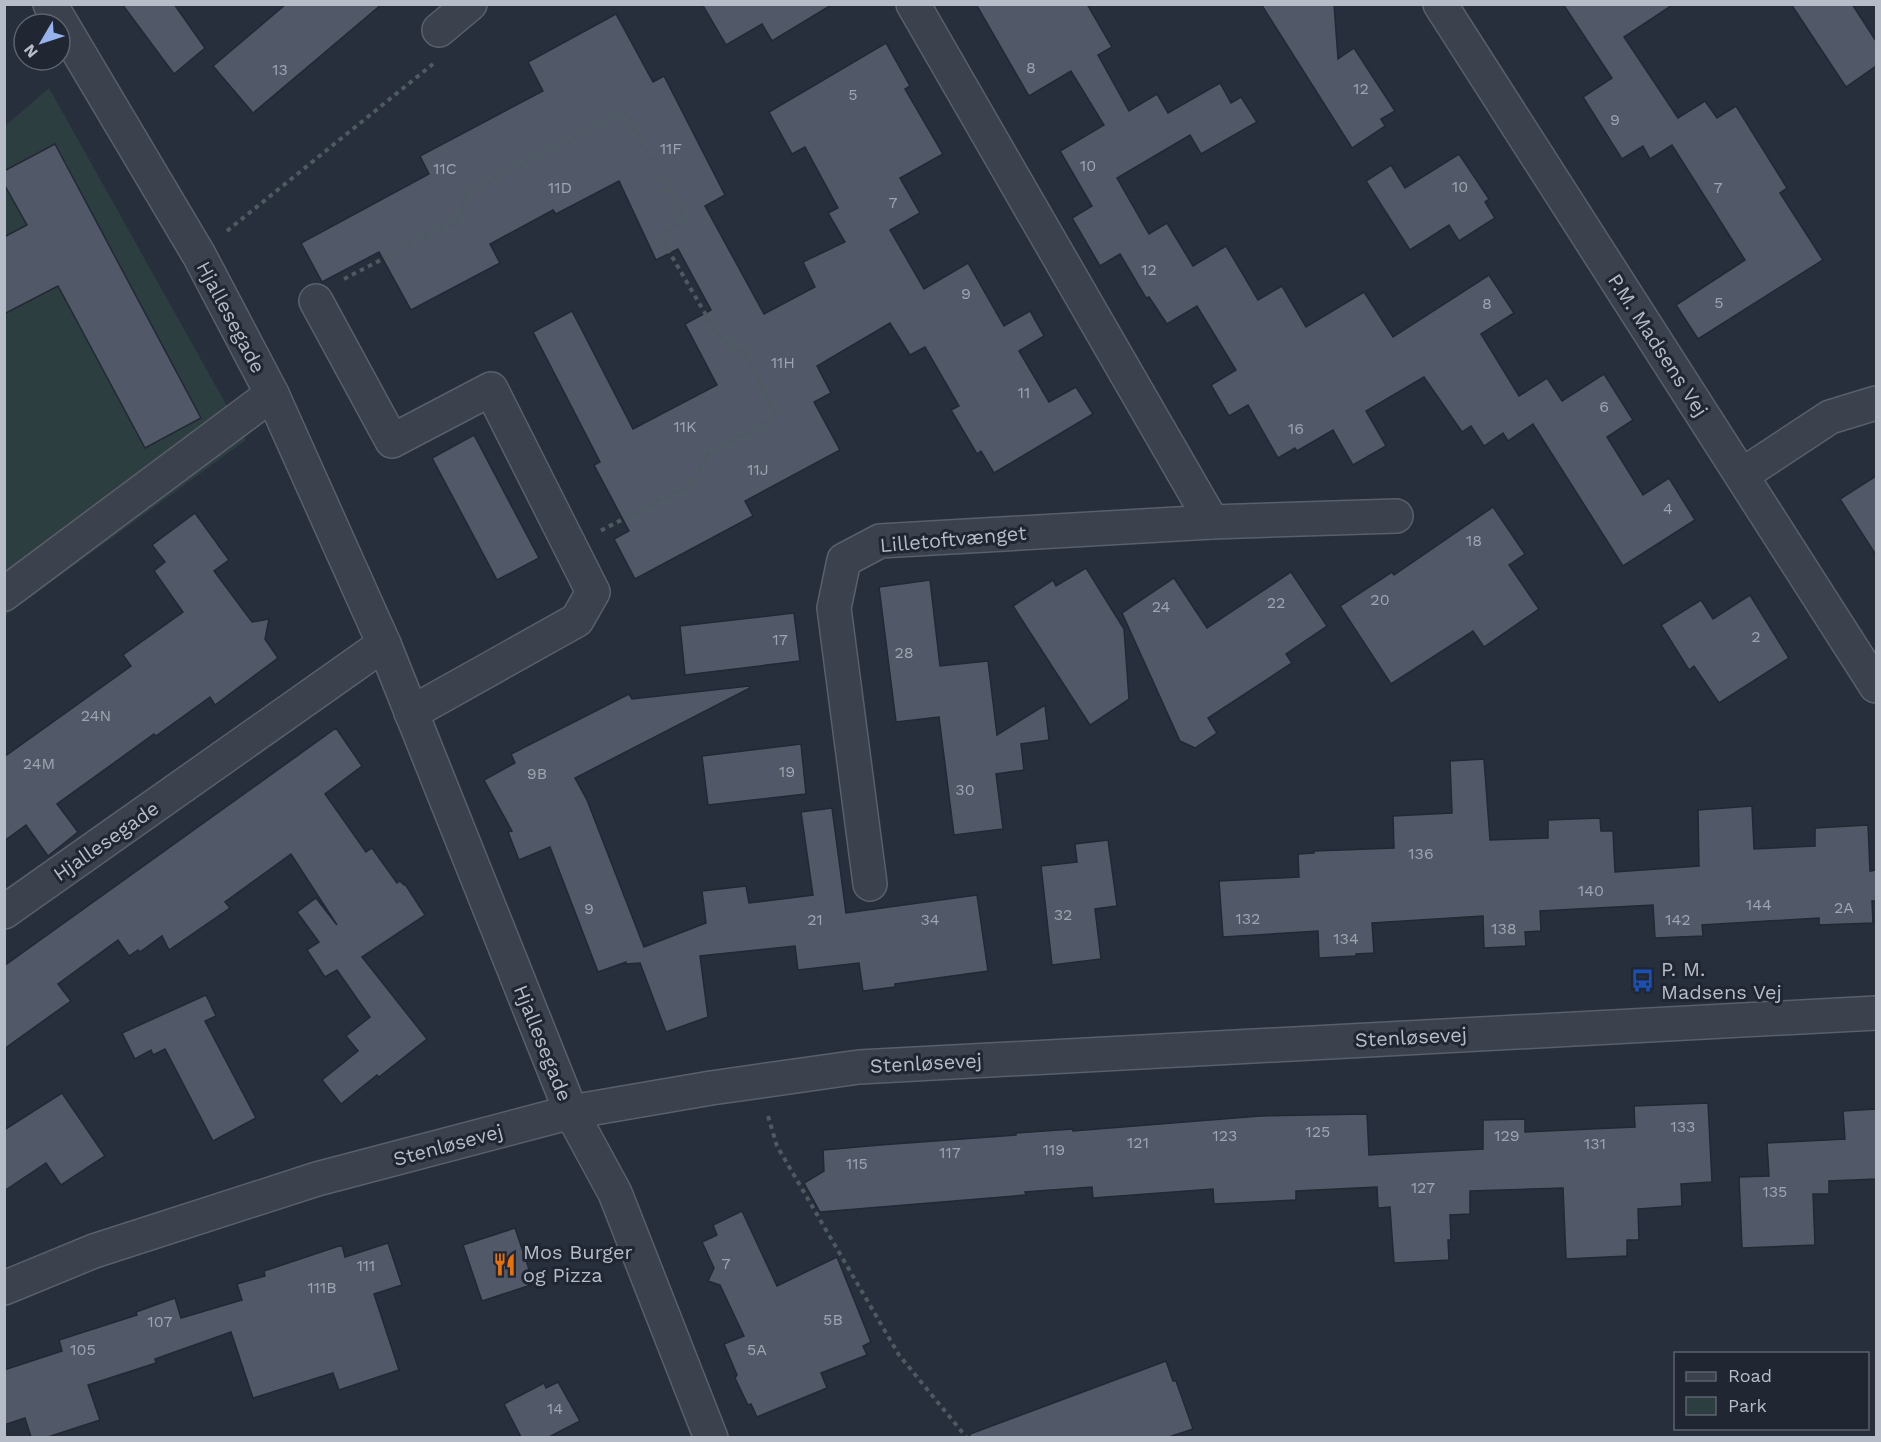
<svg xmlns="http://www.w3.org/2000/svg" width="1881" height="1442" viewBox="0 0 1881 1442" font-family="'Work Sans',sans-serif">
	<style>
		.green { fill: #2c3e40 }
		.building { fill: #515867; stroke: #222834; stroke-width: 1.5 }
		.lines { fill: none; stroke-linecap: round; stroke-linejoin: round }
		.minor-casing { stroke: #595f6b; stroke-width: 36 }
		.path { stroke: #4b5b5f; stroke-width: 4; stroke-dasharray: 4.5 4.5; stroke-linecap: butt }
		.minor { stroke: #3b414d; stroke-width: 33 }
		.labels { text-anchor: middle; stroke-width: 6; stroke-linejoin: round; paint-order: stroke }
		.number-label { font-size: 16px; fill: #9ea4b0 }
		.street-label { font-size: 20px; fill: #b7bdc8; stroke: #202632 }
		.poi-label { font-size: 20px; fill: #b7bdc8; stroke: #202632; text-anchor: start }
	</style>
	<rect width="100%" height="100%" fill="#282f3c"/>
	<path class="green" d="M49 88 246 440 5 616 4 127Z"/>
	<g class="building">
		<path d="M122 4H174L205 48 174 74Z"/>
		<path d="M286 4H382L253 113 213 66Z"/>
		<path d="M702 4H833L772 41 762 24 726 45Z"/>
		<path d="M976 4H1087L1112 47 1098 55 1129 111 1157 94 1168 113 1220 83 1231 103 1241 97 1257 122 1201 154 1190 135 1117 178 1149 234 1167 223 1193 266 1226 246 1258 300 1282 286 1306 327 1364 292 1393 337 1489 275 1514 313 1481 334 1519 396 1547 378 1562 401 1604 374 1633 420 1607 437 1643 495 1669 478 1695 520 1623 566 1533 424 1508 441 1503 433 1484 446 1471 426 1462 432 1424 377 1366 411 1386 446 1353 465 1333 430 1297 451 1295 448 1278 458 1248 405 1229 416 1211 385 1236 370 1197 306 1167 324 1149 297 1146 298 1120 254 1100 266 1072 218 1092 206 1060 151 1104 125 1071 71 1029 96Z"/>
		<path d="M1261 4H1334L1338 59 1354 48 1395 111 1381 119 1385 126 1352 148Z"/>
		<path d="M1563 4H1674L1624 37 1678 118 1705 101 1717 118 1736 106 1787 188 1780 193 1823 260 1698 339 1676 305 1745 260 1672 145 1650 159 1643 146 1622 159 1583 97 1612 78Z"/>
		<path d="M1791 4H1852L1876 41V66L1846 87Z"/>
		<path d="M616 14 653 82 664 76 725 195 705 206 764 314 815 287 803 262 845 242 828 213 838 208 805 147 792 154 769 112 886 43 910 86 905 89 943 154 900 178 920 213 890 230 924 289 968 263 1004 326 1030 311 1044 336 1019 351 1049 402 1076 387 1093 414 994 473 981 451 977 454 951 410 959 406 925 347 910 355 890 323 817 366 831 393 814 402 840 450 745 501 753 516 635 579 614 539 629 531 594 465 600 462 533 332 572 311 633 429 717 385 685 324 711 310 678 249 656 260 619 181 556 214 553 210 490 244 500 263 411 310 379 252 322 282 301 243 429 174 420 156 543 91 528 62Z"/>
		<path d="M55 144 201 418 145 448 58 286 4 314V237L27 225 4 184V171Z"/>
		<path d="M1459 154 1489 199 1485 202 1495 218 1459 241 1449 225 1410 250 1366 181 1391 165 1405 188Z"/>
		<path d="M474 435 539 558 497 580 432 458Z"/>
		<path d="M1876 476V555L1840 499Z"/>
		<path d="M1493 507 1525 554 1509 565 1539 609 1484 647 1473 631 1391 684 1340 606 1392 572 1394 575Z"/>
		<path d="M195 513 229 560 214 571 252 622 269 619 265 639 278 658 215 705 210 697 156 736 154 734 57 804 78 832 48 856 26 825 4 841V757L131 666 123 655 183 612 154 571 165 562 152 545Z"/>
		<path d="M1086 568 1124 629 1129 699 1090 725 1013 606 1053 580 1056 586Z"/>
		<path d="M1291 572 1327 626 1286 654 1292 663 1208 718 1217 733 1195 748 1180 741 1122 613 1174 578 1207 628Z"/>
		<path d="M930 580 940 666 988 661 997 735 1045 705 1049 740 1021 744 1024 770 996 774 1003 829 954 835 939 717 896 722 879 587Z"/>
		<path d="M1750 595 1789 658 1719 703 1694 666 1689 670 1661 625 1701 600 1713 619Z"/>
		<path d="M794 613 800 661 685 675 680 626Z"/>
		<path d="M749 686 750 688 575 778 587 800 644 947 706 923 702 891 746 886 749 903 813 895 801 812 832 808 846 913 977 895 988 971 895 984V987L863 991 859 963 798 970 795 946 700 956 708 1017 666 1032 640 963 626 964V962L598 972 550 847 519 860 508 832 512 831 484 780 515 763 511 754 629 694 632 699Z"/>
		<path d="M336 728 362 766 325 794 366 852 372 848 397 883 400 881 404 885 405 884 425 915 362 957 427 1039 379 1077 377 1075 341 1104 322 1080 358 1051 346 1036 370 1017 337 970 325 977 307 950 319 942 297 912 316 898 337 925 291 854 225 902 230 908 169 950 162 936 140 952 138 950 129 956 118 940 58 984 71 1001 4 1049V966Z"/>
		<path d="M801 744 806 794 708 805 702 756Z"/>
		<path d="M1484 759 1490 840 1548 838V820L1600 818 1601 831H1613L1615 872 1699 866 1698 810 1752 806 1754 849 1815 846V828L1868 825 1870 871 1876 870V901H1872L1873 923 1819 925V918L1702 925 1703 936 1655 938 1653 905 1540 911 1541 931 1525 932 1526 946 1484 948 1483 916 1372 923 1374 953 1356 954V956L1319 958 1318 931 1223 937 1219 881 1299 877 1298 854 1314 853V851L1394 848 1393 816 1452 813 1450 761Z"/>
		<path d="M1108 840 1117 906 1095 909 1101 959 1052 965 1041 866 1077 862 1075 844Z"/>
		<path d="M206 995 216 1016 205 1021 256 1118 213 1141 165 1049 153 1055 151 1050 135 1059 122 1033Z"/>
		<path d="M62 1093 105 1156 61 1185 46 1163 4 1191V1130Z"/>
		<path d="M1708 1103 1712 1182 1681 1184 1682 1206 1638 1209 1639 1240H1627V1256L1566 1259 1563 1188 1470 1191V1214L1450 1215 1451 1240H1448L1449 1260 1394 1263 1390 1207 1378 1208 1377 1187 1296 1191V1200L1214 1204 1213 1189 1093 1198 1092 1187 1025 1192 1026 1195 820 1212 804 1183 824 1171 823 1150 880 1145 1016 1135V1133L1073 1129V1131L1260 1116 1367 1114 1369 1155 1483 1149V1120L1525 1119V1132L1635 1127 1634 1106Z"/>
		<path d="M1876 1109V1179L1829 1181V1194H1813L1815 1245 1742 1248 1739 1177 1769 1176 1767 1143 1845 1139 1843 1111Z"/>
		<path d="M742 1211 777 1286 837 1257 871 1342 863 1346 867 1355 821 1373 827 1388 757 1417 751 1404 748 1405 735 1378 737 1375 724 1344 744 1336 720 1285 708 1281 714 1268 702 1242 717 1235 713 1225Z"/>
		<path d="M515 1228 534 1284 482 1301 463 1245Z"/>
		<path d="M388 1243 402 1285 374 1294 399 1370 339 1390 333 1373 253 1398 231 1332 155 1359 156 1363 88 1385 100 1420 48 1437H31L25 1418 4 1425V1370L62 1351 59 1340 137 1315 136 1312 175 1298 181 1318 242 1300 237 1284 265 1276 264 1271 342 1245 345 1257Z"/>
		<path d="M1166 1361 1173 1381H1176L1193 1429 1169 1437H970V1434Z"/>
		<path d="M558 1382 580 1421 549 1437H521L504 1404 544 1383 546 1388Z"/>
	</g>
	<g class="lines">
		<defs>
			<g id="minor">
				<path d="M50 4 199 255 272 394 384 644 571 1112 615 1193 711 1438"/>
				<path d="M1440 4 1876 686"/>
				<path d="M439 30 470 4"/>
				<path d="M316 301 392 441 491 389 593 592 577 620 411 713"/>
				<path d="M1742 475 1830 417 1876 403"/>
				<path d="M1212 522 1396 516"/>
				<path d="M4 594 272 394"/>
				<path d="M870 884 834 608 844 560 880 541 1212 522 913 4"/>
				<path d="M4 912 384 644"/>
				<path d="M4 1288 94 1251 317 1179 571 1112 711 1088 859 1067 1876 1013"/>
			</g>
		</defs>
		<use href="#minor" class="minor-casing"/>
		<g class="path">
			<path d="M227 231 433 64"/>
			<path d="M344 279 460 219 466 193 625 112 685 220 660 236 720 339 745 353 776 417 707 454 695 482 600 531"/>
			<path d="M768 1116 777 1146 899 1355 967 1438"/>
		</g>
		<use href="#minor" class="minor"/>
	</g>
	<defs>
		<symbol id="bus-bare" viewBox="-9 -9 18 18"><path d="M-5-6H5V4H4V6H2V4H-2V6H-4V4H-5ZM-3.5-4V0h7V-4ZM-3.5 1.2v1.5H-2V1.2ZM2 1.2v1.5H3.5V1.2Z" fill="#1a4fb4" stroke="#202632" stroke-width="2.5" paint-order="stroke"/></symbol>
		<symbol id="restaurant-bare" viewBox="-9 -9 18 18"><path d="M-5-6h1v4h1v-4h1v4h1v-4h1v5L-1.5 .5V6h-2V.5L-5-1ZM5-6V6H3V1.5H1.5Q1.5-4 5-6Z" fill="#e8710a" stroke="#202632" stroke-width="2.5" paint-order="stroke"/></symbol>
	</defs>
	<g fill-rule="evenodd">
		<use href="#bus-bare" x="1626" y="964" width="33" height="33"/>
		<use href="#restaurant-bare" x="488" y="1248" width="33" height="33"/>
	</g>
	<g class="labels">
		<g class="number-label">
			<text x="1031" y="73">8</text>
			<text x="280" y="75">13</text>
			<text x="1361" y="94">12</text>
			<text x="853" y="100">5</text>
			<text x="1615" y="125">9</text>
			<text x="671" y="154">11F</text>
			<text x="1088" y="171">10</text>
			<text x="445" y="174">11C</text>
			<text x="1460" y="192">10</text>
			<text x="560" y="193">11D</text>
			<text x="1718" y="193">7</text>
			<text x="893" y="208">7</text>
			<text x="1149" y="275">12</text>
			<text x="966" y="299">9</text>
			<text x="1719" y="308">5</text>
			<text x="1487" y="309">8</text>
			<text x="783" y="368">11H</text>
			<text x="1024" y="398">11</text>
			<text x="1604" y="412">6</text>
			<text x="685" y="432">11K</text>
			<text x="1296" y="434">16</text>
			<text x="758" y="475">11J</text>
			<text x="1668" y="514">4</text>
			<text x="1474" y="546">18</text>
			<text x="1380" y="605">20</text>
			<text x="1276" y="608">22</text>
			<text x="1161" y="612">24</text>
			<text x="1756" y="642">2</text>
			<text x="780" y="645">17</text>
			<text x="904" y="658">28</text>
			<text x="96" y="721">24N</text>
			<text x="39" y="769">24M</text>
			<text x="787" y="777">19</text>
			<text x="537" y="779">9B</text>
			<text x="965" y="795">30</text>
			<text x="1421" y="859">136</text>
			<text x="1591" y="896">140</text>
			<text x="1759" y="910">144</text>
			<text x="1844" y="913">2A</text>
			<text x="589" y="914">9</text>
			<text x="1063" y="920">32</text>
			<text x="1248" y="924">132</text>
			<text x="815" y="925">21</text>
			<text x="930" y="925">34</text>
			<text x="1678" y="925">142</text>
			<text x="1504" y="934">138</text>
			<text x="1346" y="944">134</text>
			<text x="1683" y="1132">133</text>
			<text x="1318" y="1137">125</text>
			<text x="1225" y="1141">123</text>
			<text x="1507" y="1141">129</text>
			<text x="1138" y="1148">121</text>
			<text x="1595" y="1149">131</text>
			<text x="1054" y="1155">119</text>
			<text x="950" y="1158">117</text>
			<text x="857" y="1169">115</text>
			<text x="1423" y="1193">127</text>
			<text x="1775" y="1197">135</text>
			<text x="726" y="1269">7</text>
			<text x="366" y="1271">111</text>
			<text x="322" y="1293">111B</text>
			<text x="833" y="1325">5B</text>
			<text x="160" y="1327">107</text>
			<text x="83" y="1355">105</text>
			<text x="757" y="1355">5A</text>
			<text x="555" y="1414">14</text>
		</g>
		<g class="street-label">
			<text transform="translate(231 317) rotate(62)" y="7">Hjallesegade</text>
			<text transform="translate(1658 345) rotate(57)" y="7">P.M. Madsens Vej</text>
			<text transform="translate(953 539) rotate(-5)" y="7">Lilletoftvænget</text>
			<text transform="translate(106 841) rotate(-35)" y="7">Hjallesegade</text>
			<text transform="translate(1411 1037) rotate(-3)" y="7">Stenløsevej</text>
			<text transform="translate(543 1043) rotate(68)" y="7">Hjallesegade</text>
			<text transform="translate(926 1063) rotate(-3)" y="7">Stenløsevej</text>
			<text transform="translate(448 1145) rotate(-15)" y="7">Stenløsevej</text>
		</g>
		<g class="poi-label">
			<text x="1661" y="976">P. M.<tspan x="1661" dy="23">Madsens Vej</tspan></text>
			<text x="523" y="1259">Mos Burger<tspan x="523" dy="23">og Pizza</tspan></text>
		</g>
	</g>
	<rect width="1881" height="1442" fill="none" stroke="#b7bdc8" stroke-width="12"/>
	<rect x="1674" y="1352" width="195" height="78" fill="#202632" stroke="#5c626e" stroke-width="1.5"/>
	<rect x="1686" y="1372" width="30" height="9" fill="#3b414d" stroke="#5c626e" stroke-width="1.5"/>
	<text x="1728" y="1382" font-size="18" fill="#b7bdc8">Road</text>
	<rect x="1686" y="1397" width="30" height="18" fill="#2c3e40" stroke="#5c626e" stroke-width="1.5"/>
	<text x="1728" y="1412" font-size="18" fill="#b7bdc8">Park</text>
	<g transform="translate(42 42) rotate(231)"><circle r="28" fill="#202632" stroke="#5c626e" stroke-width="1.5"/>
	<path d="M0-4.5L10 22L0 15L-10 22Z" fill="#97b3ed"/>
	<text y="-9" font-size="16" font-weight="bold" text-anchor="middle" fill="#b7bdc8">N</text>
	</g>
</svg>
